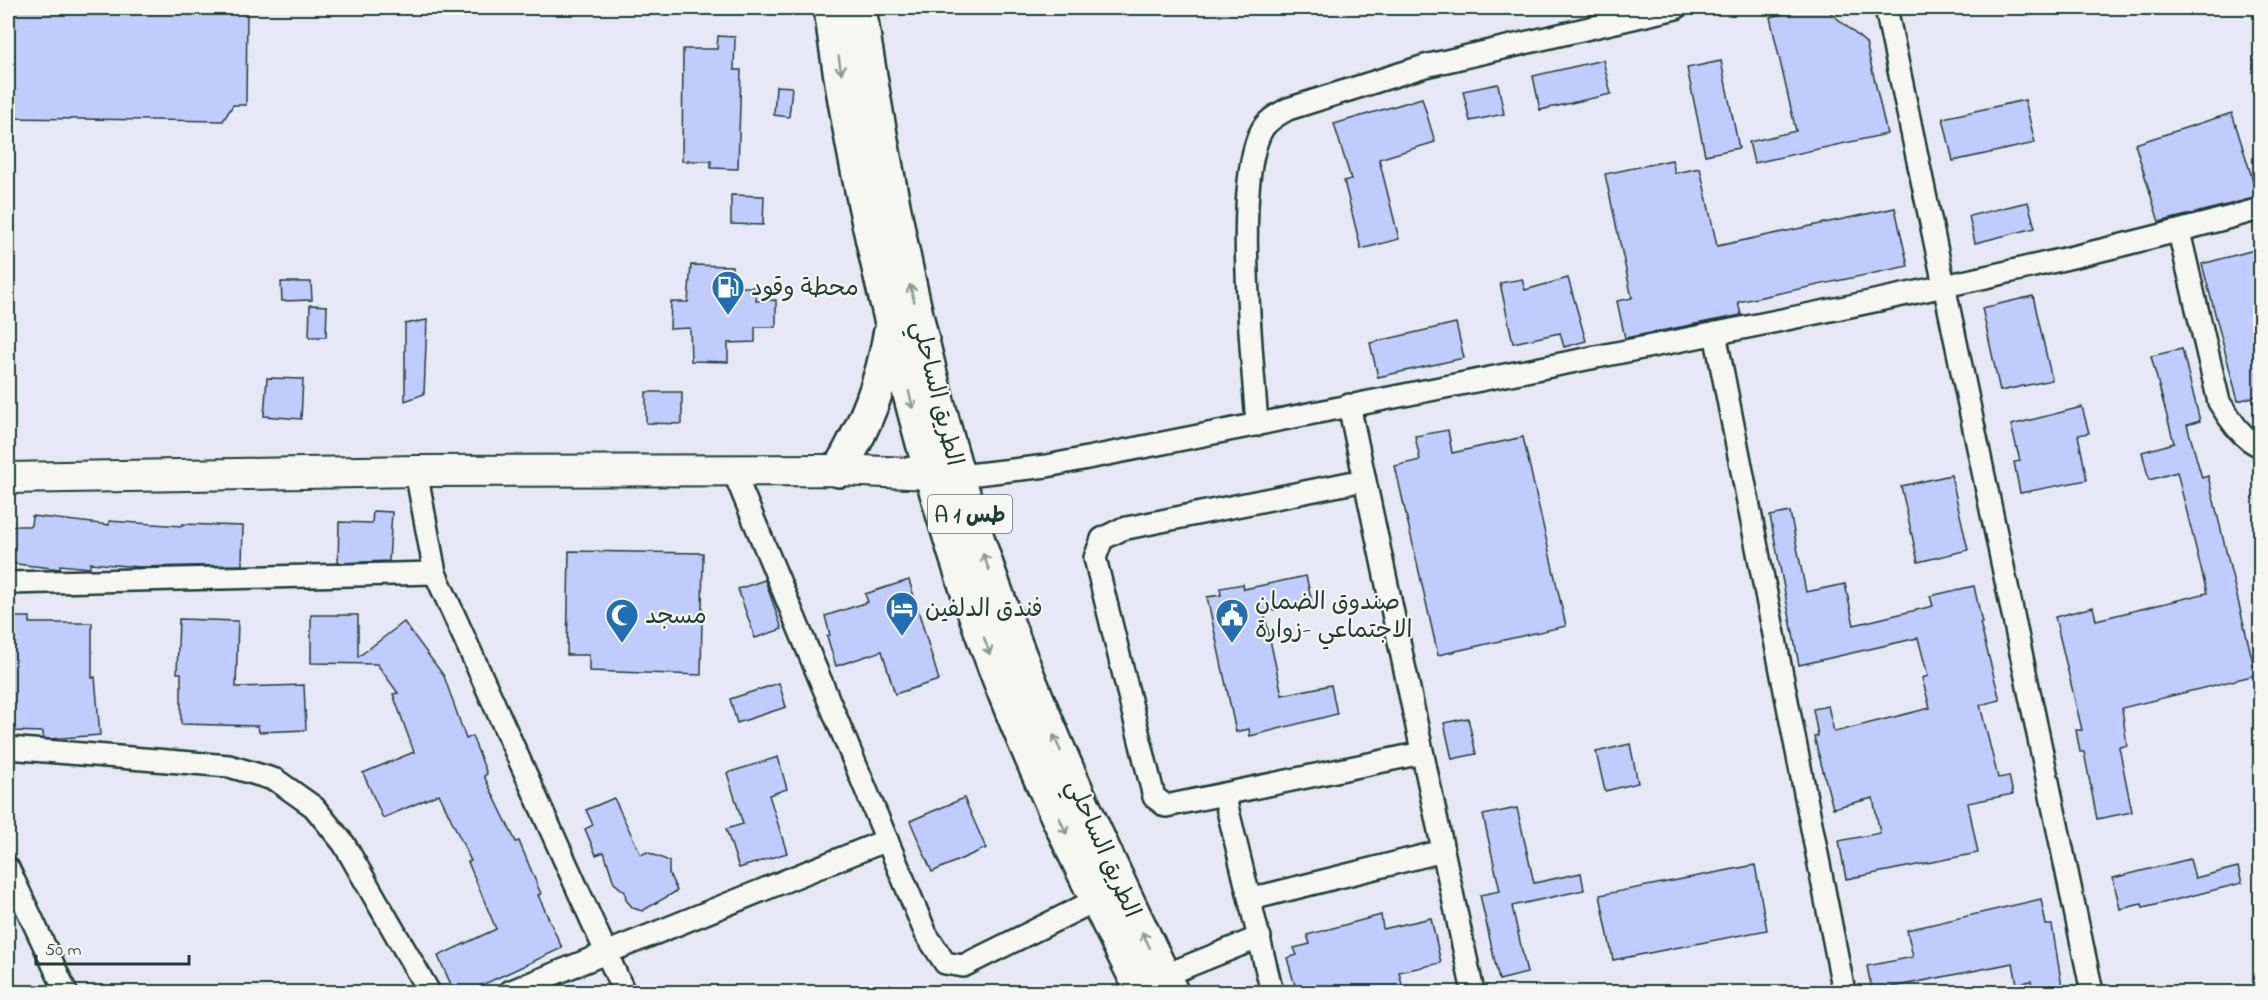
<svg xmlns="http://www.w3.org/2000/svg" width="2268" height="1000" viewBox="0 0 2268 1000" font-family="'Indie Flower','Playpen Sans Arabic',sans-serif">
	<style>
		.building { fill: #bfccfd; stroke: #1f3d34; stroke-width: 1.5 }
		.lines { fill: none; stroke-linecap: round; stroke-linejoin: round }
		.street-casing { stroke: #1f3d34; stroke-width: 26 }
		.secondary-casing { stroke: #1f3d34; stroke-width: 34 }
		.highway-casing { stroke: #1f3d34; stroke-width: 38 }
		.street { stroke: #f6f6f2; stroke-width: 21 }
		.secondary { stroke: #f6f6f2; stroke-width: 30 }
		.highway { stroke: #f6f6f2; stroke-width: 33 }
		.oneway { stroke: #8a9a93 }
		.labels { text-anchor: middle; stroke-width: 4.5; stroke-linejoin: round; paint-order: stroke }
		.shield { fill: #f6f6f2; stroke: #60746d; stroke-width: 1.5 }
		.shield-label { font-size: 22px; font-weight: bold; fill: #1f3d34 }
		.poi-label { font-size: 24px; fill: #1f3d34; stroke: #f6f6f2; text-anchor: start }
		.street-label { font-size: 24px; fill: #1f3d34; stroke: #f6f6f2 }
	</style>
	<rect width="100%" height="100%" fill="#e6e9f5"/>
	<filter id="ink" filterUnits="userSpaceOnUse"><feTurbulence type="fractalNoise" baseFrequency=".0167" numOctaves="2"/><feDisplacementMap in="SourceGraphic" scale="12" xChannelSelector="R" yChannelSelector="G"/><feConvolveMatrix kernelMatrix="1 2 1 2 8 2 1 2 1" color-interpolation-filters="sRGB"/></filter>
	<g filter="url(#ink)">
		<g class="building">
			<path d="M8 8H247L246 105H233L223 121 8 118Z"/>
			<path d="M1810 8H1825L1866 43 1887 134 1754 163 1749 142 1796 131 1770 17Z"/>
			<path d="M718 36 735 37 734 70H741L738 169 711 168V161H682L683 49H717Z"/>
			<path d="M1603 60 1611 94 1540 110 1533 76Z"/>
			<path d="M1721 61 1739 148 1705 155 1687 68Z"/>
			<path d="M1498 84 1504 114 1470 121 1463 91Z"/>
			<path d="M776 86 792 87 789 117 774 115Z"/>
			<path d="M1422 98 1435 142 1379 159 1399 239 1361 249 1344 181 1351 179 1334 124Z"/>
			<path d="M2025 100 2035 143 1953 161 1943 118Z"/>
			<path d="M2232 113 2258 197 2159 222 2135 144Z"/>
			<path d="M1672 160 1675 173 1700 168 1717 246 1895 208 1908 266 1738 302 1741 315 1625 338 1617 301 1632 298 1605 174Z"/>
			<path d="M731 195 764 196 763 225 731 224Z"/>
			<path d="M2028 202 2035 228 1975 243 1969 216Z"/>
			<path d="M2258 249 2260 260V395L2238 401 2202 264Z"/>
			<path d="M691 265 732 266 731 287H757L756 301 776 300V327H755V342L728 343V362L691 361 690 328 670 329 671 302H688Z"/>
			<path d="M1568 278 1586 341 1564 347 1560 333 1513 343 1500 283 1522 279 1525 290Z"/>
			<path d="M281 282H311L312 300 282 301Z"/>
			<path d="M2033 296 2052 380 2000 391 1982 308Z"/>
			<path d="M310 305 327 306 326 337H309Z"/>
			<path d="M427 320 424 394 405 401V324Z"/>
			<path d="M1456 323 1464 358 1378 377 1370 343Z"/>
			<path d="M2182 349 2200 421 2187 425 2202 478 2208 476 2256 675 2122 708 2127 746 2119 747 2132 812 2097 819 2084 752H2080L2076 730H2082L2055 617 2093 607 2096 620 2207 593 2177 472 2149 480 2142 452 2174 443 2151 356Z"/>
			<path d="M267 378 303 379 301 419 264 416Z"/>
			<path d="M646 392H682V424L646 423Z"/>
			<path d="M2082 407 2089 433 2078 435 2087 480 2020 493 2014 462 2020 461 2011 425Z"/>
			<path d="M1448 430 1452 453 1523 437 1566 626 1438 655 1395 466 1420 460 1415 436Z"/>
			<path d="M1951 475 1968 550 1918 562 1901 486Z"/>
			<path d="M373 511 392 512 389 561 338 563 339 522 372 523Z"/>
			<path d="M1790 512 1806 592 1845 584 1854 625 1933 606 1930 596 1974 586 1982 623H1980L2000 700 1980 705 1998 778 2009 776 2013 794 1968 803 1978 853 1846 879 1839 841 1880 833 1873 798 1833 808 1814 737 1818 736 1813 709 1828 706 1834 732 1930 708 1922 678 1928 676 1918 638 1799 665 1770 516Z"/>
			<path d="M32 516 109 525V521L182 526V524L243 526 242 565 140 567 90 563V568L60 565V569L8 563V526H31Z"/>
			<path d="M569 551 703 553 701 675 589 671V655H567Z"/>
			<path d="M1306 576 1312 602 1264 612 1282 695 1331 685 1337 714 1250 736 1249 729 1236 732 1207 597 1221 595 1220 588 1243 584 1244 589Z"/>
			<path d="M765 580 782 629 755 638 738 589Z"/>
			<path d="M909 580 939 680 895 694 882 651 836 666 827 636 830 635 825 616 868 602 865 594Z"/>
			<path d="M311 615H358V657L404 622 444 676 466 739 472 736 487 774 484 776 516 842 519 841 541 894 538 895 562 948 465 993H455L438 956 496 929 468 862 471 861 439 794 383 818 363 773 414 752 393 694 398 693 377 664 311 663Z"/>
			<path d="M8 617H30V623H92V678L95 677 100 735 49 739 43 738V732L8 731Z"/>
			<path d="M179 619 238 621 236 687 304 685 306 730 259 732 258 726 181 724V673H177Z"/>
			<path d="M779 683 786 707 737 723 730 699Z"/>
			<path d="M1468 718 1476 754 1452 759 1444 723Z"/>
			<path d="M1630 744 1638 783 1605 791 1596 752Z"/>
			<path d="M778 757 787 789 769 795 787 853 739 868 726 829 743 824 727 773Z"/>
			<path d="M614 798 641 855 647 852 669 861V873L677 891 642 911 633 908 626 900 625 892 614 883 604 852 596 855 585 829 593 825 586 810Z"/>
			<path d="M964 798 986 848 932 872 910 821Z"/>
			<path d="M1517 808 1534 883 1581 873 1584 890 1512 906 1527 973 1499 980 1480 895 1500 891 1483 815Z"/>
			<path d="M2190 859 2195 878 2238 867 2242 883 2143 908 2142 904 2120 909 2113 878Z"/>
			<path d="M1755 865 1767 930 1613 960 1600 895Z"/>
			<path d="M2041 899 2046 925H2052L2063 993H2034L2031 981 2017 984 2013 963 1872 991 1867 966 1913 957 1907 930Z"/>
			<path d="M1381 915 1383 929 1431 918 1441 963 1399 972 1404 993H1297L1287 958 1297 955 1294 948 1310 944 1307 935Z"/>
		</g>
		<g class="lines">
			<defs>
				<g id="street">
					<path d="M1886 8 2092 992"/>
					<path d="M2179 232 2219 402C2230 419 2241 438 2260 446"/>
					<path d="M1715 333 1844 992"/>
					<path d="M1349 405 1473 992"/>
					<path d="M1257 425C1253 361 1232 178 1263 128 1269 119 1279 114 1288 109L1425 66 1676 8"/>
					<path d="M733 470 926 934 945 963 963 966 1096 900"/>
					<path d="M416 471 435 573 624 992"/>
					<path d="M959 476 1047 466C1228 430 1409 393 1591 358 1815 314 2040 270 2260 209"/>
					<path d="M1364 480 1122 529 1102 539 1095 558 1154 797 1166 806 1422 753"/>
					<path d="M8 583 435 573"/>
					<path d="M8 748 229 766 276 780 314 807 344 844 429 992"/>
					<path d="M1224 794 1272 992"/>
					<path d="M8 868 66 992"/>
					<path d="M1251 899 1443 851"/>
					<path d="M1163 976 1260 937"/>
					<path d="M509 992 887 840"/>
				</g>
				<path id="secondary" d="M8 478 416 471 839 470 955 475"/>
				<g id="highway">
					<path d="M831 8C846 125 871 240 900 355 927 462 956 567 996 670 1038 780 1090 887 1143 992"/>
					<path d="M859 8C887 188 922 373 980 547 1031 700 1101 848 1171 992"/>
					<path d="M839 470C865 427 882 385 890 335"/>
				</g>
			</defs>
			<use href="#street" class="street-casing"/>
			<use href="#secondary" class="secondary-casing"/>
			<use href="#highway" class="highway-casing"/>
			<use href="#street" class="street"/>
			<use href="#secondary" class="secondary"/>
			<use href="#highway" class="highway"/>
		</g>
		<defs><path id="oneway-shaft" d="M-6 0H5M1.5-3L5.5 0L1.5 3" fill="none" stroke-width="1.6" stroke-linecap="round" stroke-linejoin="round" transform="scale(1.5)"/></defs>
		<g class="oneway">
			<use href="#oneway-shaft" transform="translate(840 65) rotate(81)"/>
			<use href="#oneway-shaft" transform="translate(912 293) rotate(-104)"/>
			<use href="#oneway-shaft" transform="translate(911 400) rotate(76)"/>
			<use href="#oneway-shaft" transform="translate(986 562) rotate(-111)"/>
			<use href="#oneway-shaft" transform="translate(987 646) rotate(70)"/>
			<use href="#oneway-shaft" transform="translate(1057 743) rotate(-114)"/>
			<use href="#oneway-shaft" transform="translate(1063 826) rotate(66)"/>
			<use href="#oneway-shaft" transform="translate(1146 940) rotate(-116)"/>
		</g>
	</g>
	<defs>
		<symbol id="fuel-pin" viewBox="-11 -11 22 30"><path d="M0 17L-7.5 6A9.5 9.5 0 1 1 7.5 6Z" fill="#1f6fb2" stroke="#f6f6f2"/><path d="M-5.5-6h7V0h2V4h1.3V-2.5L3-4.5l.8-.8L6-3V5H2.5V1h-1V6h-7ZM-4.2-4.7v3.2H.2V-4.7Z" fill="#fff"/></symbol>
		<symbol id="hotel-pin" viewBox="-11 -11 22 30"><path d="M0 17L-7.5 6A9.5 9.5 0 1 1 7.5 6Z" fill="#1f6fb2" stroke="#f6f6f2"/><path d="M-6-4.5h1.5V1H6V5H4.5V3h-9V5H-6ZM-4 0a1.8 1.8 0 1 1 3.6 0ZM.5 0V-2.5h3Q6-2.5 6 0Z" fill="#fff"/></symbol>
		<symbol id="mosque-pin" viewBox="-11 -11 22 30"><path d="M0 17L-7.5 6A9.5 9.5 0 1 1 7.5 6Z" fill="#1f6fb2" stroke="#f6f6f2"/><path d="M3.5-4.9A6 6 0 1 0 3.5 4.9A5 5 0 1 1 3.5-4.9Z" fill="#fff"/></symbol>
		<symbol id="civic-pin" viewBox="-11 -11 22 30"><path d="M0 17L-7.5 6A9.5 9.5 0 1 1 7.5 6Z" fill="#1f6fb2" stroke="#f6f6f2"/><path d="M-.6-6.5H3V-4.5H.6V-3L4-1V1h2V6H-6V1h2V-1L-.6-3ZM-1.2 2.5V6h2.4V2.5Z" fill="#fff"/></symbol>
	</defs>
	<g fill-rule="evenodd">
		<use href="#fuel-pin" x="709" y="268" width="38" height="52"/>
		<use href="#hotel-pin" x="883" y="589" width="38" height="52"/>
		<use href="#mosque-pin" x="603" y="596" width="38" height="52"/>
		<use href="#civic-pin" x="1213" y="596" width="38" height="52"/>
	</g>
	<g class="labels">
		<rect class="shield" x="928" y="495" width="84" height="38" rx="4.5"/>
		<g class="shield-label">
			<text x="970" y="522">A 1 طس</text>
		</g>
		<g class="poi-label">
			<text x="751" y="295">محطة وقود</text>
			<text x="1255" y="609">صندوق الضمان<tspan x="1255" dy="28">الاجتماعي -زوارة</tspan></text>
			<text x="925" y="616">فندق الدلفين</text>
			<text x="645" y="623">مسجد</text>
		</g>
		<g class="street-label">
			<text transform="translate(938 393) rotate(76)" y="8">الطريق الساحلي</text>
			<text transform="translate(1104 848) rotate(66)" y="8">الطريق الساحلي</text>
		</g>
	</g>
	<rect width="2268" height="1000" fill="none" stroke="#f6f6f2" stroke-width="30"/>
	<rect x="15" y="15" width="2238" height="970" fill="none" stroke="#1f3d34" stroke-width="2" filter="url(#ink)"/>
	<path d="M36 955v9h153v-9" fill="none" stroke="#1f3d34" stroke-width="3"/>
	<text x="45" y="955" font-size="18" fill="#1f3d34" stroke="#f6f6f2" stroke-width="4.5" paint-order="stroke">50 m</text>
</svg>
